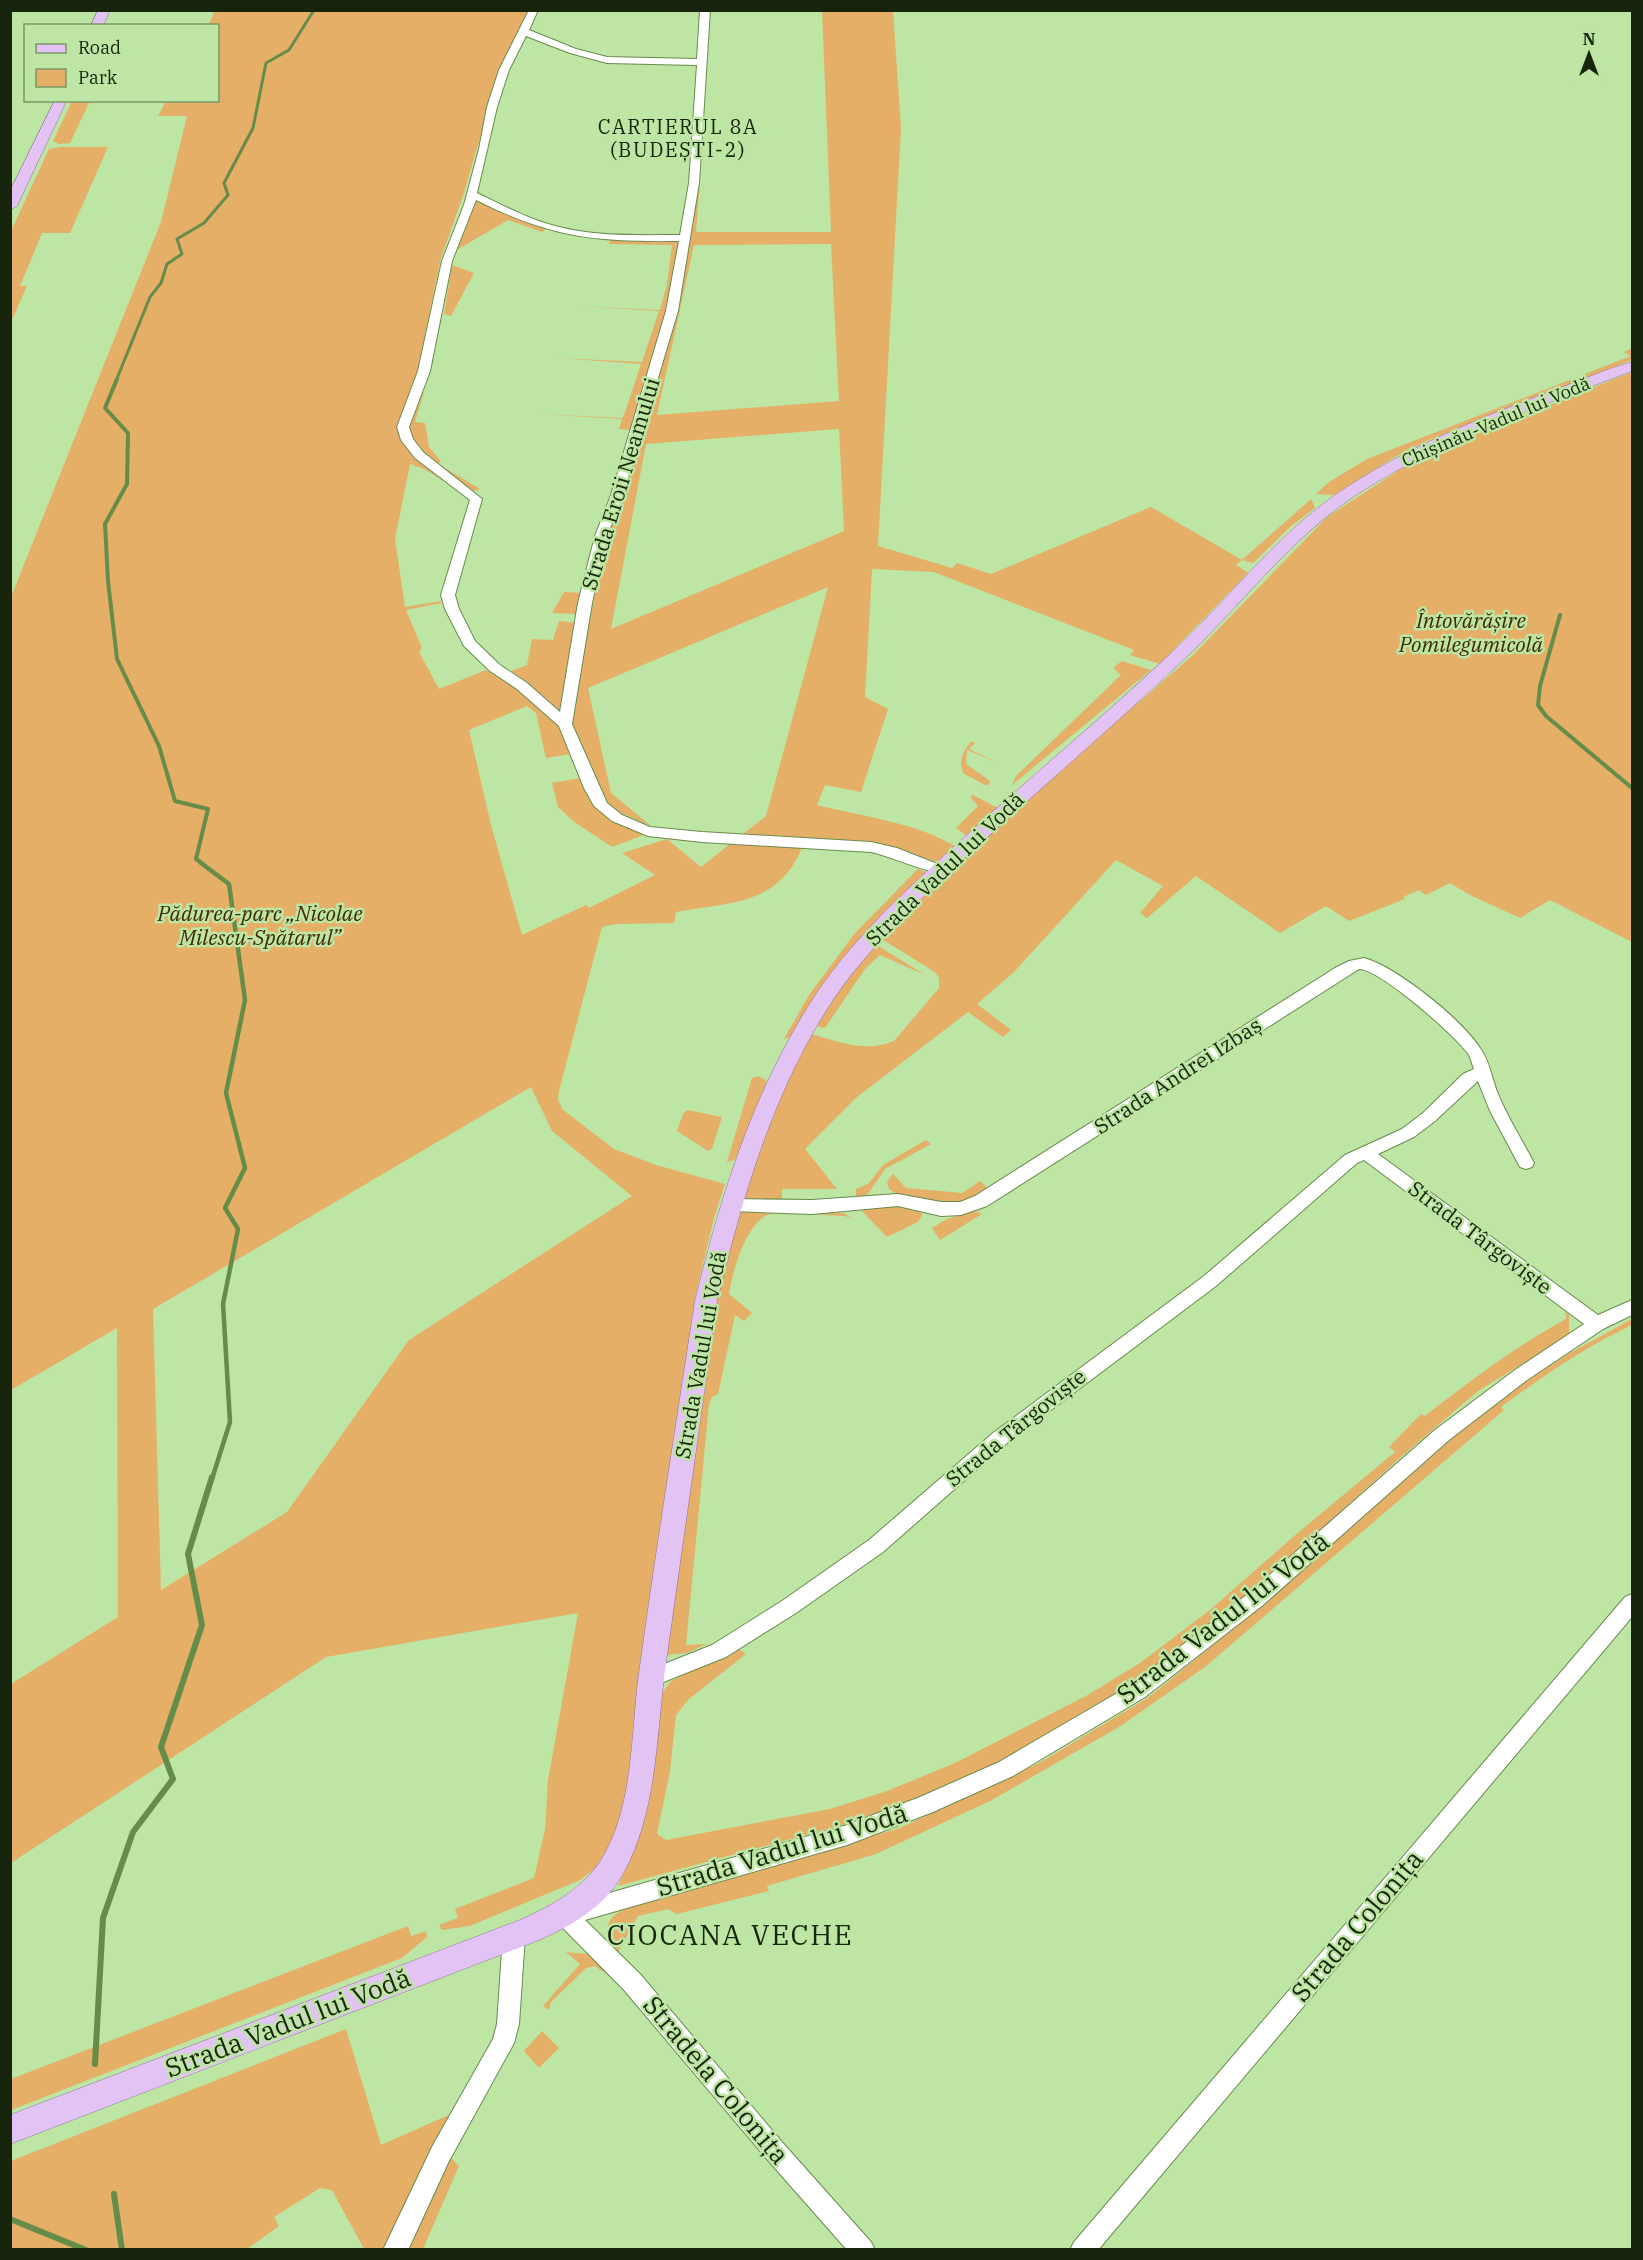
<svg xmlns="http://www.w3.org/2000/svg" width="1643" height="2260" viewBox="0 0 1643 2260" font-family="'IBM Plex Serif',serif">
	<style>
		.green { fill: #e5af68; fill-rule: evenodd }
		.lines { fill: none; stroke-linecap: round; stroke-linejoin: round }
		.stream-far3 { stroke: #668c4a; stroke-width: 3 }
		.stream-far2 { stroke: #668c4a; stroke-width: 4 }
		.stream-far1 { stroke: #668c4a; stroke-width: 4.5 }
		.stream { stroke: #668c4a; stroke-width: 6 }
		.minor-casing { stroke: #688b4e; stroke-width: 2 }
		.major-casing { stroke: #8f729d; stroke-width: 1 }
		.minor { fill: #fff; fill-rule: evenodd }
		.major { fill: #e2c3f3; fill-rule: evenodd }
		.labels { text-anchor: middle; stroke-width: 5; stroke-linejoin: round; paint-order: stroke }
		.far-street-label { font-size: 18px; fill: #17250c; stroke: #bde5a3 }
		.far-quarter-label { font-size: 20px; letter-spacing: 1.5px; fill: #17250c; stroke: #bde5a3 }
		.street-label { font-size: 21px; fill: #17250c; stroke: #bde5a3 }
		.park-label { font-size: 21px; font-style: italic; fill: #412903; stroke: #bde5a3 }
		.near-street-label { font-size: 26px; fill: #17250c; stroke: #bde5a3 }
		.near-quarter-label { font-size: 28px; letter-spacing: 1.5px; fill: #17250c; stroke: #bde5a3 }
	</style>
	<rect width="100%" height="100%" fill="#bde5a3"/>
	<g class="green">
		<path d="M214 11H529L500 69 463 196 440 261 414 389 399 434 460 491 424 469 410 464 395 539 405 607 441 601V603L406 610 422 648 419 652 439 689 486 670 518 687 561 727 571 754 546 758 536 713 527 706 469 730 491 825 522 935 586 905 589 908 655 875 622 853 667 839 701 867 730 844 802 847C779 906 729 902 676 912L674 923 616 924 602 927 559 1091 558 1099 562 1109 614 1149 656 1165 725 1184 714 1218 695 1298 625 1806 613 1845 597 1867 580 1880 470 1926 442 1930 439 1925 458 1918 455 1909 534 1878 545 1829 548 1780 578 1613 326 1657 11 1863V1684L118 1617 117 1328 11 1390V597L161 222 187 116H158L166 101 218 100V26L209 25ZM531 1087 552 1131 632 1196 409 1340 287 1512 161 1590 153 1309Z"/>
		<path d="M822 11H893L901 128 878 546 952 568 957 563 991 574 1151 507 1242 560 1311 499 1315 508 1290 527 1253 563 1242 560 1236 565 1248 573 1160 664 1130 655 1134 650 934 572 872 569 865 697 888 709 861 792 825 785 817 805C860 816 919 823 956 847L940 863 890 847 849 840 743 834 766 816 828 587 588 688 611 793 651 826 610 808 604 802 573 728V713L605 537 618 508 673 329 700 180 696 232H831ZM831 244 839 401 657 415 694 245ZM839 429 844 531 611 629 646 444Z"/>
		<path d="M72 101H90L70 143 59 144 53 141Z"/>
		<path d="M61 147H108L70 233H42L20 286H27L11 322V231L49 149Z"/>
		<path d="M476 198 513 217 546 229 542 232 508 220 455 251Z"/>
		<path d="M611 239 681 241 672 297 632 430 619 429 622 419 536 414 623 418 641 364 558 358 642 362 659 311 578 306 660 310 667 285 672 245 609 244Z"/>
		<path d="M452 265 474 273 451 316 444 314Z"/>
		<path d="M1632 348V360L1429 440 1395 457 1334 495 1316 494 1329 482 1367 459 1631 356 1624 352Z"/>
		<path d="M1632 372V942L1550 900 1520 918 1470 895 1450 883 1426 895 1419 890 1403 897 1405 899 1349 921 1326 906 1280 933 1196 876 1147 918 1140 913 1163 886 1116 860 1013 973 977 1004 1011 1030 1003 1037 968 1012 857 1097 805 1149 837 1189H782V1201L741 1198 775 1106 811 1034C839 1042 866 1053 894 1041L939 988V978L935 972 880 938 918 900 1064 767 1192 656 1327 517 1405 466 1437 450Z"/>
		<path d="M424 392 415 422 425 423 429 447 441 461 438 464 480 489 474 491C457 480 407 450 407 428 407 417 416 403 420 393Z"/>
		<path d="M564 592 582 593 578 614 552 613Z"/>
		<path d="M559 621 578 623 562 714 511 671 527 665 532 639 553 640Z"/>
		<path d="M1122 661 1151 670 1012 785 1016 776 1121 675 1113 668Z"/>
		<path d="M972 741 975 743 969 749 998 763 967 750 966 764 990 781 989 785H985L963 773C959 759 962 752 972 741Z"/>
		<path d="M580 778C598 816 609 818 646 834L612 847 573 821 558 807 552 783Z"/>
		<path d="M973 795 998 808 967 836 956 828 978 806 970 797Z"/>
		<path d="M918 869 928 873 794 1036 784 1039 809 995 855 933Z"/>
		<path d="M875 944 925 975 880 955 865 969 825 1028 816 1026 856 966Z"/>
		<path d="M758 1076 767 1081 735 1160 727 1162 752 1078Z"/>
		<path d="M687 1110 722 1117 712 1149 708 1151 677 1131 683 1114Z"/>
		<path d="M926 1140 931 1144 885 1169 867 1195 856 1200V1189L868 1184 883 1165Z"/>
		<path d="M893 1174 906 1188 962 1193 980 1181 989 1189C981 1193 972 1199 963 1202 944 1206 904 1201 889 1189L887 1182Z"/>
		<path d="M912 1205 919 1209 922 1215 918 1222 887 1237 859 1208Z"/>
		<path d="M740 1210 843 1213 853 1219 845 1216C829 1216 782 1210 770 1214 747 1220 732 1272 729 1294L752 1313 744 1321 735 1315 718 1394 712 1397 709 1404 686 1645 706 1644 687 1653 665 1655 716 1296Z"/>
		<path d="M974 1211 982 1214 940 1240 932 1228 947 1219Z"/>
		<path d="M1565 1312 1569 1315V1335L1478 1391 1402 1456 1232 1610 1124 1691 1000 1764 893 1811 618 1886C646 1825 652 1758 662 1693L670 1682 736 1647 746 1654 689 1699 676 1715 670 1771 657 1834 666 1840 830 1809 887 1791 955 1763 1086 1696 1140 1663 1210 1610 1293 1537 1395 1452 1389 1447 1421 1414 1425 1416C1470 1381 1515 1347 1566 1319Z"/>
		<path d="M1632 1319V1325C1585 1347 1543 1376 1501 1407L1504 1410 1205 1667 1119 1727 992 1800 876 1854 767 1886 769 1891 677 1914 668 1909 638 1916 617 1954C597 1918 612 1914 643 1902L900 1828 1041 1762 1149 1697 1276 1594 1420 1464 1506 1395 1568 1354Z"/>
		<path d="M408 1926 411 1936 426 1931 427 1937 402 1958 11 2110V2079Z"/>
		<path d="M566 1952 587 1954 621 1984 595 1966 586 1968 551 2002 549 2010 543 2006 580 1964Z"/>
		<path d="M346 2029 381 2145 458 2111 385 2249H364L332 2190 320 2188 274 2217 279 2226 247 2249 11 2250V2161Z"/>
		<path d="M542 2031 559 2048 539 2068 524 2051Z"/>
		<path d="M450 2157 459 2166 423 2249 409 2250Z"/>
	</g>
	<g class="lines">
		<path class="stream-far3" d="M116 381 150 297 161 283 167 264 182 254 177 239 204 223 228 195 224 183 253 128 266 63 289 50 314 10"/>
		<g class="stream-far2">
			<path d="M117 379 105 408 128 433 127 484 105 524 108 581 117 659 159 746 175 801 208 809 196 859 203 864"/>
			<path d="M1560 615 1540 686 1538 705 1546 716 1632 788"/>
		</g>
		<path class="stream-far1" d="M201 863 229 884 245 1000 226 1093 245 1168 225 1208 238 1229 223 1304 230 1422 212 1479"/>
		<g class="stream">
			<path d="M95 2064 103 1918 133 1832 173 1779 161 1747 202 1625 188 1554 212 1477"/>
			<path d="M114 2194 122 2250"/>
			<path d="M10 2219 86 2250"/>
		</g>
		<defs>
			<g id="minor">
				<path d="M529 10H538L529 30 576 49 607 57 697 59 700 10H710L699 183 678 311 623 495 607 536 592 603 572 724 607 803 622 815 650 827 702 832 871 842 897 848 945 867 947 870 945 873C935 876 887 855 871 852L702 842 648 836 612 821 594 806 584 788 559 726 517 689 490 671 464 646 445 609 441 595 470 500 415 458 401 440 397 427 418 371 442 261 464 205 479 149 487 107 499 70ZM526 36 570 53 607 63 697 65 689 183 680 235C639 235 599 237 559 227 530 220 504 206 477 193L497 107 509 70ZM476 200C552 238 594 242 679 241L666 311 611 495 595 536 578 603 560 712 527 683 500 665 475 641 459 609 455 595 482 499 423 452 413 439 409 427 430 371 452 261Z"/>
				<path d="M1364 958C1397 967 1464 1021 1482 1051 1490 1064 1492 1079 1498 1094 1508 1118 1522 1140 1534 1163L1532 1167 1526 1169 1520 1167 1490 1111 1478 1081 1435 1121 1414 1137 1378 1154 1598 1315 1632 1300V1315L1603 1329 1527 1380 1449 1440 1263 1605 1145 1697 1013 1776 933 1812 847 1845 585 1920 640 1974 782 2142 871 2242 875 2250H847L766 2158 624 1990 557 1922 554 1915 557 1908 847 1825 920 1797 999 1762 1131 1685 1249 1593 1435 1430 1515 1370 1584 1324 1364 1160 1357 1163 1216 1286 1007 1443 883 1552 796 1613 726 1657 651 1687 644 1684 641 1678 644 1672 712 1645 782 1601 869 1540 993 1433 1204 1276 1345 1155 1402 1129 1423 1113 1463 1074 1474 1069C1472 1064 1471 1059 1469 1055 1456 1036 1380 969 1359 969L987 1206 961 1215 941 1216 898 1206 812 1214 732 1211 726 1210 724 1205 726 1200 732 1199 812 1200 898 1194 941 1202H960L975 1196 1335 968 1349 961Z"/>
				<path d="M1632 1594V1617L1098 2250H1070L1074 2242 1625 1597Z"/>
				<path d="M514 1925 522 1928 525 1936 519 2024 514 2043 449 2161 408 2250H383L433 2145 493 2039 497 2024 503 1936 506 1928Z"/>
			</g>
			<g id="major">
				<path d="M98 10H110L103 26H91Z"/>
				<path d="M55 100H67L17 206 10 210V191Z"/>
				<path d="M1632 362V371C1539 407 1444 438 1359 493 1288 539 1239 609 1177 666 1106 733 1031 796 959 863 912 907 862 954 827 1009 771 1098 742 1199 717 1301 700 1424 682 1547 665 1670 656 1738 657 1812 623 1874 604 1907 573 1925 539 1940L10 2144V2115L520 1920C553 1905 585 1888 604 1855 634 1802 631 1732 639 1673 656 1549 676 1425 695 1301 721 1195 753 1092 813 999 849 943 900 896 949 851 1020 786 1095 724 1166 658 1226 603 1274 536 1341 491 1407 447 1480 418 1554 390 1580 381 1606 369 1632 362Z"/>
			</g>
		</defs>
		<use href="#minor" class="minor-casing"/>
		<use href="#major" class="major-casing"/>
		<use href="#minor" class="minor"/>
		<use href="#major" class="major"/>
	</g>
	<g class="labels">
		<g class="far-street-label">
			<text transform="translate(1496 422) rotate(-23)" y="6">Chișinău-Vadul lui Vodă</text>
		</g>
		<g class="far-quarter-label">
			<text x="678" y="134">CARTIERUL 8A<tspan x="678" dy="23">(BUDEȘTI-2)</tspan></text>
		</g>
		<g class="street-label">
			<text transform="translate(621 484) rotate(-73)" y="7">Strada Eroii Neamului</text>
			<text transform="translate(945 869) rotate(-44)" y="7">Strada Vadul lui Vodă</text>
			<text transform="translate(1178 1076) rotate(-33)" y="7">Strada Andrei Izbaș</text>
			<text transform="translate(1480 1238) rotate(37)" y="7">Strada Târgoviște</text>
			<text transform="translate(701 1355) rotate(-80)" y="7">Strada Vadul lui Vodă</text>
			<text transform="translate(1016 1428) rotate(-39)" y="7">Strada Târgoviște</text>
		</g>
		<g class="park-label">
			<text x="1471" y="628">Întovărășire<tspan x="1471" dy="24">Pomilegumicolă</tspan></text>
			<text x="260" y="921">Pădurea-parc „Nicolae<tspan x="260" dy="24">Milescu-Spătarul”</tspan></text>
		</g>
		<g class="near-street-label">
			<text transform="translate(1223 1618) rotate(-38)" y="9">Strada Vadul lui Vodă</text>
			<text transform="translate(782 1850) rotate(-17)" y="9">Strada Vadul lui Vodă</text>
			<text transform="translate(1357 1926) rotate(-50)" y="9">Strada Colonița</text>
			<text transform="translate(288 2023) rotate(-21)" y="9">Strada Vadul lui Vodă</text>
			<text transform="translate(716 2080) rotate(50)" y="9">Stradela Colonița</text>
		</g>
		<g class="near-quarter-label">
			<text x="730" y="1945">CIOCANA VECHE</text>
		</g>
	</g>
	<rect width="1643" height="2260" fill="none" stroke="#17250c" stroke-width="24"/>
	<rect x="24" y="24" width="195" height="78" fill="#bde5a3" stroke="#7b9867" stroke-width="1.5"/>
	<rect x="36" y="44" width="30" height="9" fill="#e2c3f3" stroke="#7b9867" stroke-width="1.5"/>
	<text x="78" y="54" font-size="18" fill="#17250c">Road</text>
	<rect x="36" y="69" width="30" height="18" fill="#e5af68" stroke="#7b9867" stroke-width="1.5"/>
	<text x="78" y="84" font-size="18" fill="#17250c">Park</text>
	<g transform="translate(1589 54)" stroke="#bde5a3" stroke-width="4.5" paint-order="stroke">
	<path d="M0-4.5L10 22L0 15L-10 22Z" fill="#17250c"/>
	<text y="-9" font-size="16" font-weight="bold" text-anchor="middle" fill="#17250c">N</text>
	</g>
</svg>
